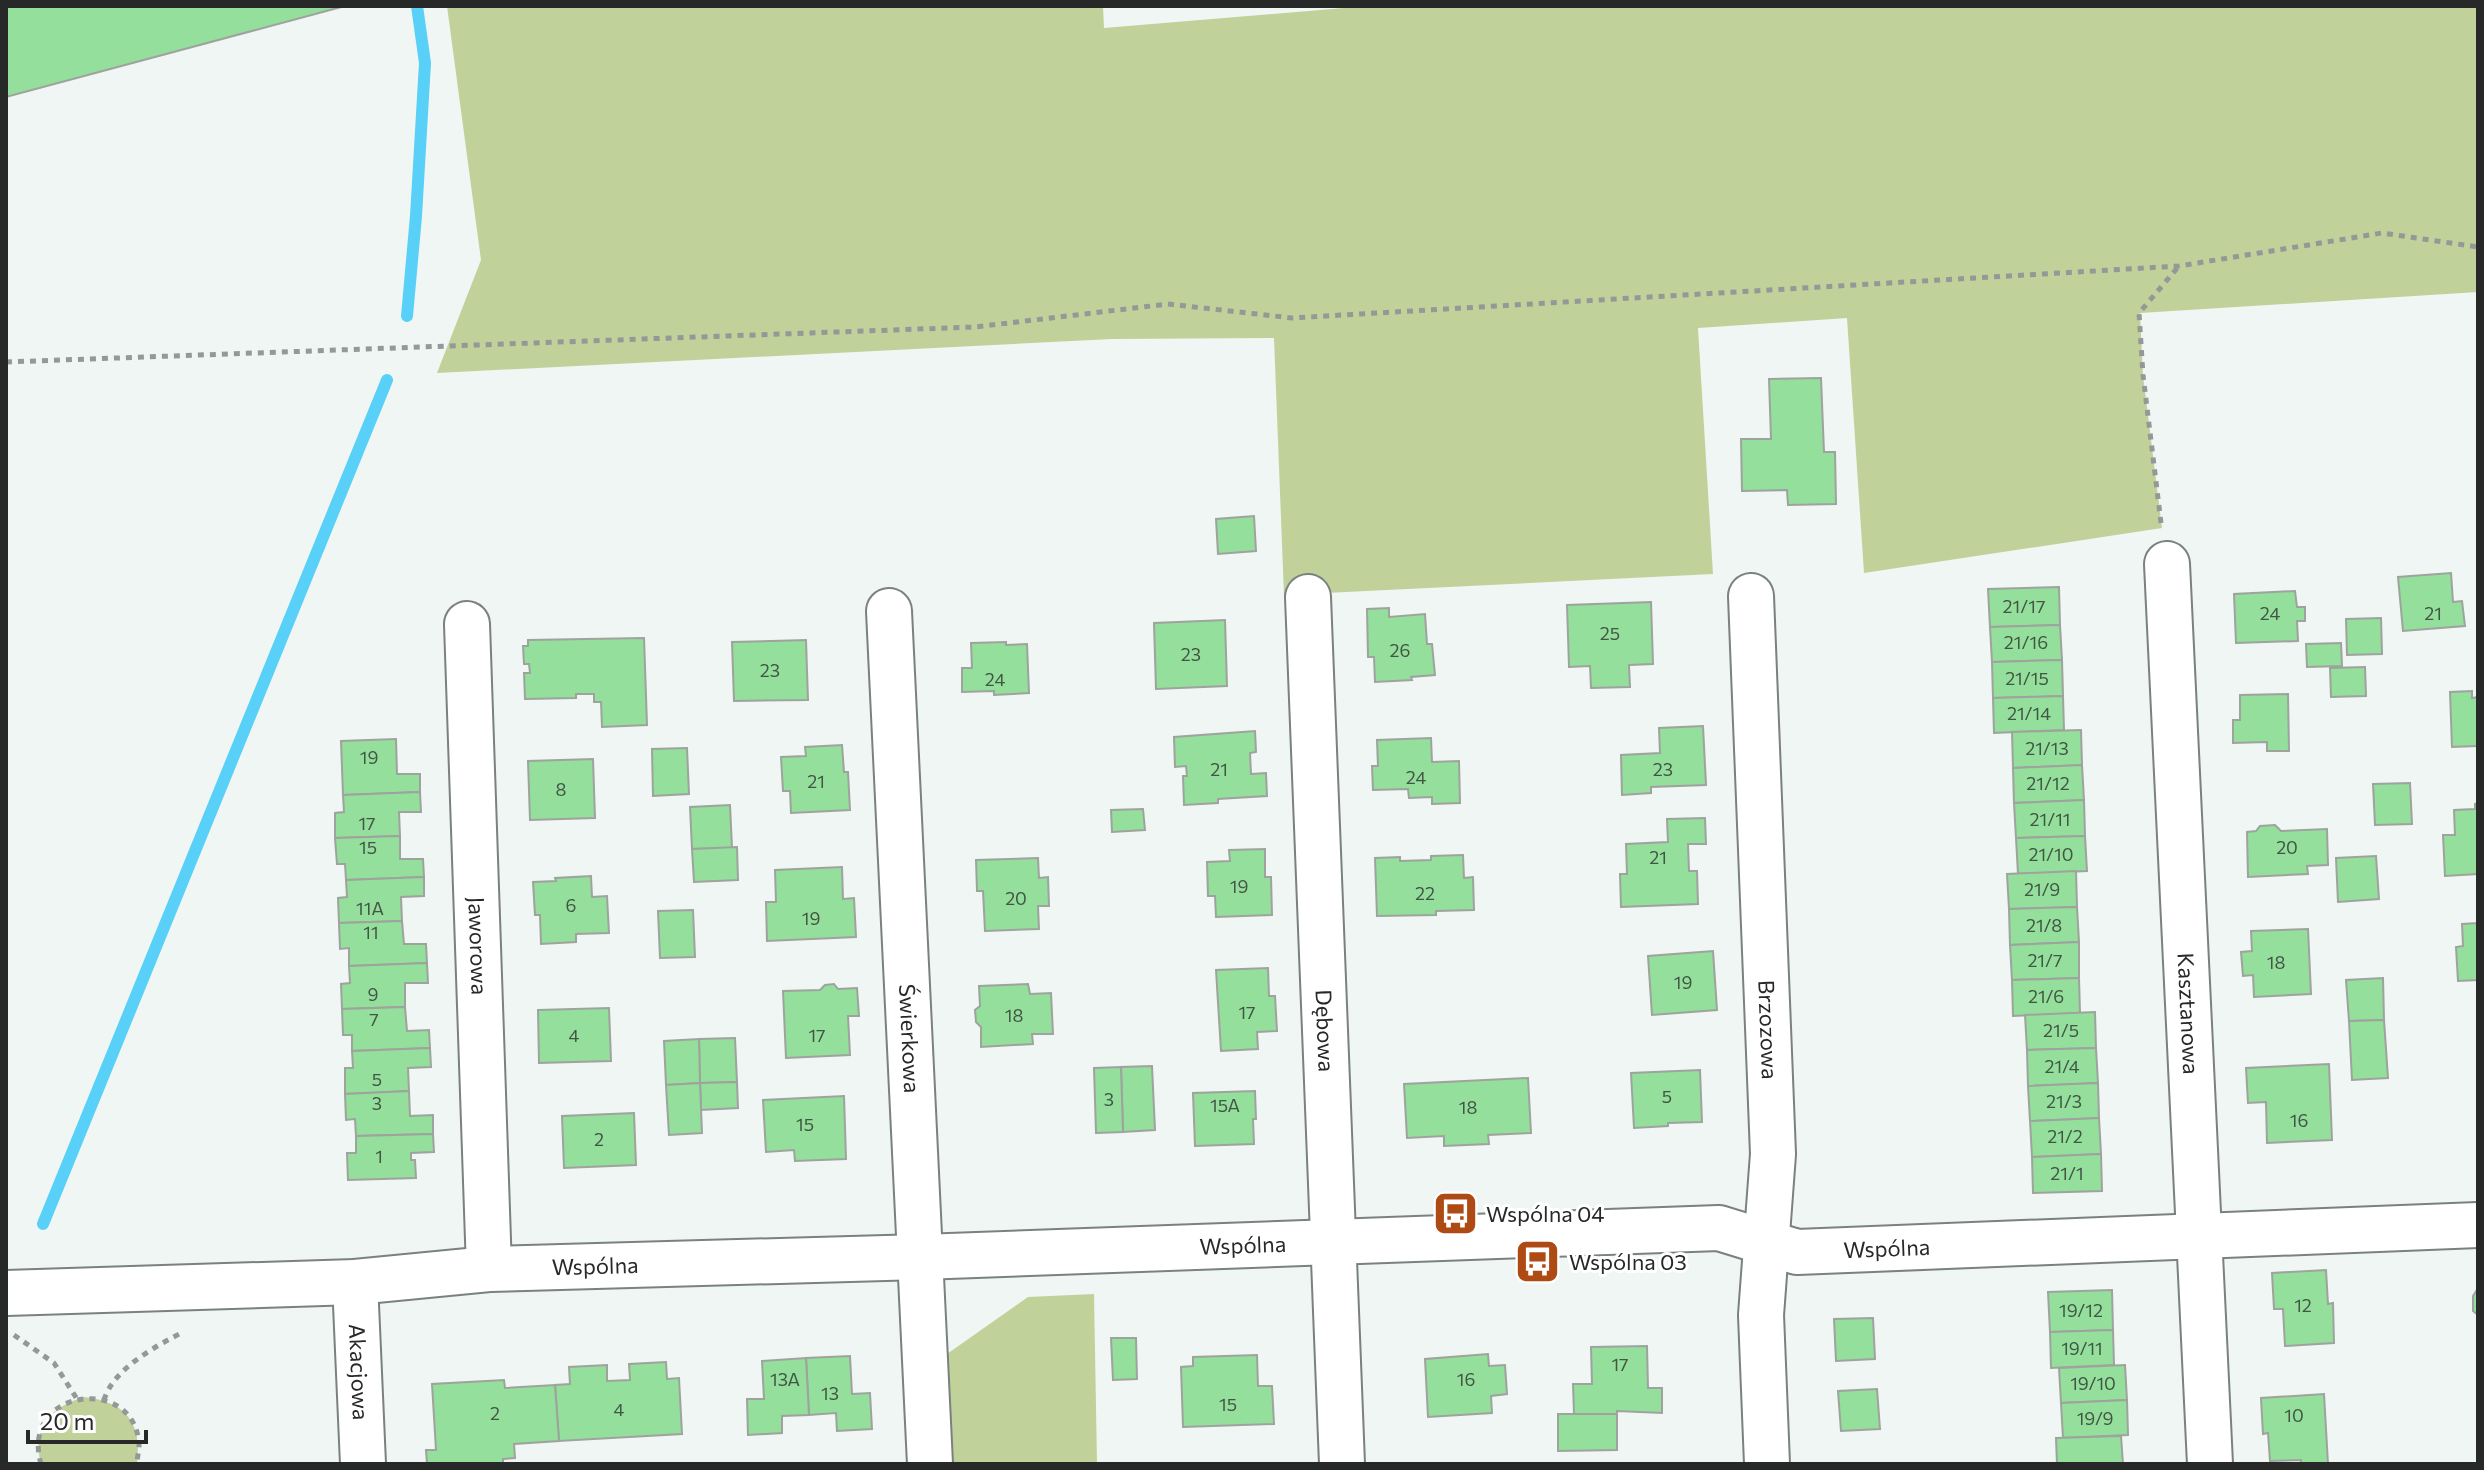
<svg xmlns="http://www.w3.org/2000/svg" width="2484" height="1470" viewBox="0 0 2484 1470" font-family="Commissioner,sans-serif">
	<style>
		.green { fill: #c1d19a }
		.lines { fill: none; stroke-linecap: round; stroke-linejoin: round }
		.stream { stroke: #58d0f8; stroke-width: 12 }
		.building { fill: #94df9b; stroke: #9ea39e; stroke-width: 2 }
		.minor-casing { stroke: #7a817e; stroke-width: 48 }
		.path { stroke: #949997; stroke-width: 5; stroke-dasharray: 6 6; stroke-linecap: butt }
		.minor { stroke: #fff; stroke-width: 44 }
		.labels { text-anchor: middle; stroke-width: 6; stroke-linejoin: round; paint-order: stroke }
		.number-label { font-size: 18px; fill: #425645 }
		.street-label { font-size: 22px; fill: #272928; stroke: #fff }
		.poi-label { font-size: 22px; fill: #272928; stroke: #fff; text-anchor: start }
	</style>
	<rect width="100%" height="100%" fill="#eff6f4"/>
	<g class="green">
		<path d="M447 6H1103L1104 28 1368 6H2478V292L2140 313 2143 375 2162 528 1864 573 1847 318 1698 328 1713 574 1284 595 1274 338 1112 339 437 373 481 260Z"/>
		<path d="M1094 1294 1097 1464H952L947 1354 1028 1297Z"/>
		<path d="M84 1397C126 1402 142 1422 137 1464H41C31 1427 51 1407 84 1397Z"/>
	</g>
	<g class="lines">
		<g class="stream">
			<path d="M407 316 416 216 425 63 417 6"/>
			<path d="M43 1224 387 380"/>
		</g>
	</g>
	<g class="building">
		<path d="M6 6H345L6 97Z"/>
		<path d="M1821 378 1824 452H1835L1836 504 1788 505 1787 490 1742 491 1741 439H1771L1769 379Z"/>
		<path d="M1254 516 1256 551 1218 554 1216 519Z"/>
		<path d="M2451 573 2453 602 2462 601 2465 626 2403 631 2398 577Z"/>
		<path d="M2059 587 2060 625 1990 627 1988 589Z"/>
		<path d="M2295 591 2297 607H2305V621H2297L2298 641 2236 643 2234 594Z"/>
		<path d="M1651 602 1653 664 1629 665 1630 687 1591 688 1590 666 1569 667 1567 605Z"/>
		<path d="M1389 608V617L1425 614 1427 644H1432L1435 675 1411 677 1412 680 1375 682 1374 657H1368L1367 609Z"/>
		<path d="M2381 618 2382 654 2347 655 2346 619Z"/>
		<path d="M1225 620 1227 686 1156 689 1154 623Z"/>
		<path d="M2060 625 2062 660 1992 662 1990 627Z"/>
		<path d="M644 638 647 725 602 727 601 702H594V694H576V698L525 699 524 673H530L529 664H524L523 646H528V640Z"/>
		<path d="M806 640 808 700 734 701 732 642Z"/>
		<path d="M1006 642V645L1027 644 1029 693 994 695V691L962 692V668H972L971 643Z"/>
		<path d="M2341 643 2342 666 2307 667 2306 644Z"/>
		<path d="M2062 660 2063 696 1993 698 1992 662Z"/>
		<path d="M2365 667 2366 696 2331 697 2330 668Z"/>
		<path d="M2472 691V698L2478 697V746L2452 747 2450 692Z"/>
		<path d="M2288 694 2289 751H2267V742L2233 743V720H2240V695Z"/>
		<path d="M2063 696 2064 730 1994 733 1993 698Z"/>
		<path d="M1703 726 1706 785 1651 787V793L1622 795 1621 755 1660 753 1659 728Z"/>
		<path d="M2081 730 2082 765 2013 768 2012 732Z"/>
		<path d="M1255 731 1256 752 1250 753 1251 774 1266 773 1267 796 1218 799V803L1184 805 1183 776H1187L1186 766 1175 767 1174 737Z"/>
		<path d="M1431 738 1432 762 1459 761 1460 803 1432 804V797L1409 798 1408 789 1373 790 1372 766H1378L1377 740Z"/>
		<path d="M396 739 397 774H420V792L343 795 341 741Z"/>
		<path d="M842 745 844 772H848L850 810 791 813 790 791H783L781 757 806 756 805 747Z"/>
		<path d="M687 748 689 794 653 796 652 749Z"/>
		<path d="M593 759 595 818 530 820 528 761Z"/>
		<path d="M2082 765 2084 800 2014 803 2013 768Z"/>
		<path d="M2410 783 2412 824 2375 825 2373 784Z"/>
		<path d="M420 792 421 812H399L400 836 335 838V813L344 812 343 795Z"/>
		<path d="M2084 800 2085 836 2016 838 2014 803Z"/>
		<path d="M2478 803V874L2445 876 2443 835H2455L2454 810 2475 809V804Z"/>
		<path d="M730 805 732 848 692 849 690 807Z"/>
		<path d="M1143 809 1145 830 1112 832 1111 810Z"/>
		<path d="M1705 818 1706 844H1688L1689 871H1697L1698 904 1621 907 1620 874H1627L1626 844 1668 842 1667 819Z"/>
		<path d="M2275 825 2281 831 2327 829 2328 865 2307 866 2308 874 2248 877 2247 832 2256 831 2260 826Z"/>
		<path d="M400 836V859H423L424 877 346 880 345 864H337L335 838Z"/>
		<path d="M2085 836 2087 871 2018 874 2016 838Z"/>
		<path d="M737 847 738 880 694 882 692 849Z"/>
		<path d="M1265 849V877H1271L1272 915 1216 917 1215 896H1208L1207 862 1230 861 1229 850Z"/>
		<path d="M1463 855 1464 878 1473 877 1474 910 1436 911V915L1377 916 1375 858 1400 857V861L1431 860V856Z"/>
		<path d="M2376 856 2379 899 2338 902 2336 858Z"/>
		<path d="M1038 858 1039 878 1048 877 1049 906H1038L1039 929 985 931 983 891H977L976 860Z"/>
		<path d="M842 867 843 899 854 898 856 937 767 941 766 902H776L775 870Z"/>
		<path d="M2076 871 2077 907 2009 909 2007 874Z"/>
		<path d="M591 876 592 897 607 896 609 933 576 934V942L541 944 540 915H535L533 882 556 881 555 878Z"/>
		<path d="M424 877V896L401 897 402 921 339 923 338 898 347 897 346 880Z"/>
		<path d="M2077 907 2079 942 2010 945 2009 909Z"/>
		<path d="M693 910 695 957 660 958 658 911Z"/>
		<path d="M402 921 404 944H426L427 963 349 966V948L340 949 339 923Z"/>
		<path d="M2478 923V980L2458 981 2456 947 2463 946 2462 924Z"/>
		<path d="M2308 929 2311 994 2254 997 2253 975 2243 976 2241 952 2252 951 2251 931Z"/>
		<path d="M2079 942V978L2012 980 2010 945Z"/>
		<path d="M1713 951 1717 1010 1652 1015 1648 956Z"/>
		<path d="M427 963 428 983H405V1007L342 1009 341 984 350 983 349 966Z"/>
		<path d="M1268 968 1269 996H1275L1277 1031 1257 1032 1258 1049 1221 1051 1216 970Z"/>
		<path d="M2079 978 2080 1013 2013 1016 2012 980Z"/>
		<path d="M2383 978 2384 1020 2349 1021 2346 980Z"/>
		<path d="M834 984 838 989 857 988 859 1016H848L850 1055 786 1058 783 991 820 990 825 985Z"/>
		<path d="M1028 984 1030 994 1051 993 1053 1034H1032L1033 1044 981 1047V1027L976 1022 975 1010 980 1006 979 986Z"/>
		<path d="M405 1007 407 1031 429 1030 430 1048 352 1051V1035H343L342 1009Z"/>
		<path d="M609 1008 611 1061 539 1063 538 1010Z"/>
		<path d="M2095 1012 2096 1048 2027 1050 2025 1015Z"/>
		<path d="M2384 1020 2388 1078 2352 1080 2349 1021Z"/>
		<path d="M735 1038 737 1082 700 1083 699 1039Z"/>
		<path d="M699 1039 700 1083 666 1085 664 1041Z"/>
		<path d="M430 1048 431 1067 408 1068 409 1091 345 1094V1068H353L352 1051Z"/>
		<path d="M2096 1048 2098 1083 2028 1086 2027 1050Z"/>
		<path d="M2329 1064 2332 1140 2267 1143 2266 1102 2248 1103 2246 1068Z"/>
		<path d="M1152 1066 1155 1130 1123 1132 1121 1067Z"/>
		<path d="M1121 1067 1123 1132 1096 1133 1094 1068Z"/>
		<path d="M1700 1070 1702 1122 1668 1123V1126L1634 1128 1631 1073Z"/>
		<path d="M1528 1078 1531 1133 1488 1135 1489 1144 1444 1146V1136L1407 1138 1404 1084Z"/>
		<path d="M737 1082 738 1108 701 1110 700 1083Z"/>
		<path d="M700 1083 702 1133 669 1135 666 1085Z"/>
		<path d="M2098 1083 2099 1118 2030 1121 2028 1086Z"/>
		<path d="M409 1091 410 1116 433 1115V1134L356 1136 355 1119 346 1120 345 1094Z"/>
		<path d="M1255 1091 1256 1119H1253L1254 1144 1195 1146 1193 1093Z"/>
		<path d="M844 1096 846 1159 795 1161 794 1150 766 1152 763 1100Z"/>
		<path d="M634 1113 636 1165 564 1168 562 1116Z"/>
		<path d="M2099 1118 2101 1154 2032 1157 2030 1121Z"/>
		<path d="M433 1134 434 1152 411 1153V1160H415L416 1178 348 1180 347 1153H356V1136Z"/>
		<path d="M2101 1154 2102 1191 2033 1193 2032 1157Z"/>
		<path d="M2326 1270 2328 1304 2333 1303 2334 1343 2285 1346 2283 1309H2274L2272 1273Z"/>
		<path d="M2478 1288V1315L2473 1311V1296Z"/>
		<path d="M2112 1290 2113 1330 2050 1332 2048 1292Z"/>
		<path d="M1873 1318 1875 1359 1836 1361 1834 1319Z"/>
		<path d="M2113 1330 2114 1365 2051 1368 2050 1332Z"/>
		<path d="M1111 1338H1136L1137 1379 1113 1380Z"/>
		<path d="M1647 1346 1648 1388H1662V1413L1617 1411V1414H1574L1573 1384H1592L1591 1347Z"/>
		<path d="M1488 1354 1489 1366 1505 1365 1507 1394 1491 1396 1492 1413 1428 1417 1425 1359Z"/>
		<path d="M1257 1355 1258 1386H1272L1274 1424 1183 1427 1181 1367 1193 1366V1357Z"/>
		<path d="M850 1356 852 1394 870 1393 872 1429 837 1431 836 1413 809 1415 806 1358Z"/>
		<path d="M806 1358 809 1415 782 1416V1433L748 1435 747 1399H764L762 1361Z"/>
		<path d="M666 1362 667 1379 679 1378 682 1434 559 1441 555 1385 570 1384 569 1367 607 1365V1381L630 1380 629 1364Z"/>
		<path d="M2125 1365 2127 1400 2061 1403 2059 1368Z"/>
		<path d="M504 1380 505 1388 555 1385 559 1441 514 1444 515 1458 503 1459V1464H427L426 1450H436L432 1384Z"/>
		<path d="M1877 1389 1880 1429 1841 1431 1838 1391Z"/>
		<path d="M2324 1394 2328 1464H2301V1460L2270 1461 2268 1433 2263 1434 2261 1398Z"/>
		<path d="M2127 1400 2128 1435 2063 1438 2061 1403Z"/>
		<path d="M1558 1414H1617V1450L1558 1451Z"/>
		<path d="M2121 1436 2123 1464H2057L2056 1438Z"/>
	</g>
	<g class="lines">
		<defs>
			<g id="minor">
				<path id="s1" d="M2167 564 2210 1464"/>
				<path id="s2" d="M1751 596 1773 1154 1761 1315 1767 1464"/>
				<path id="s3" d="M1308 597 1342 1464"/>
				<path id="s4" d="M889 611 930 1464"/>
				<path id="s5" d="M467 624 489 1269"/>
				<path id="s6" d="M355 1282 363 1464"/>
				<path id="s7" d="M6 1293 355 1282 489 1269 921 1257 1719 1228 1797 1252 2478 1225"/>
			</g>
		</defs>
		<use href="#minor" class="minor-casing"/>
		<g class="path">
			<path d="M6 362 975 327 1168 304 1292 318 2179 266 2382 233 2478 247"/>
			<path d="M2161 523 2143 375 2139 313 2179 266"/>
			<path d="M14 1335 54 1363 77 1399"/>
			<path d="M104 1400C113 1369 156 1346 183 1332"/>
			<path d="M41 1464C19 1388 136 1374 139 1445 139 1451 137 1458 137 1464"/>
		</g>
		<use href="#minor" class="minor"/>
	</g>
	<defs>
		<symbol id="bus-square" viewBox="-11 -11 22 22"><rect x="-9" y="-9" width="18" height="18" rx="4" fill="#ae4a14" stroke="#fff"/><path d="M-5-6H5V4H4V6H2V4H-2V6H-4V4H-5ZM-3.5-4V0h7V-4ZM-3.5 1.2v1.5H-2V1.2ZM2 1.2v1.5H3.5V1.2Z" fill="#fff"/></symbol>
	</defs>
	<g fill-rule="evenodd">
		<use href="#bus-square" x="1430" y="1188" width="51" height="51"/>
		<use href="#bus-square" x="1512" y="1236" width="51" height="51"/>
	</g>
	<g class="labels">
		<g class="number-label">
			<text x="2024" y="613">21/17</text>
			<text x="2270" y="620">24</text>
			<text x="2433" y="620">21</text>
			<text x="1610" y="640">25</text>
			<text x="2026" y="649">21/16</text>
			<text x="1400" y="657">26</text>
			<text x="1191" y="661">23</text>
			<text x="770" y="677">23</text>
			<text x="2027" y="685">21/15</text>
			<text x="995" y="686">24</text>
			<text x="2029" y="720">21/14</text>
			<text x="2047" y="755">21/13</text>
			<text x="369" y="764">19</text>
			<text x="1219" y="776">21</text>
			<text x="1663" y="776">23</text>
			<text x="1416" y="784">24</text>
			<text x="816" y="788">21</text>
			<text x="2048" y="790">21/12</text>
			<text x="561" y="796">8</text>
			<text x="2050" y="826">21/11</text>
			<text x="367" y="830">17</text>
			<text x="368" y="854">15</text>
			<text x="2287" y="854">20</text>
			<text x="2051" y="861">21/10</text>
			<text x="1658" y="864">21</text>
			<text x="1239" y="893">19</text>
			<text x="2042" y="896">21/9</text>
			<text x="1425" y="900">22</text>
			<text x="1016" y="905">20</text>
			<text x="571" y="912">6</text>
			<text x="370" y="915">11A</text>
			<text x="811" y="925">19</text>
			<text x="2044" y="932">21/8</text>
			<text x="371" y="939">11</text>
			<text x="2045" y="967">21/7</text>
			<text x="2276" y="969">18</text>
			<text x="1683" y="989">19</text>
			<text x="373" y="1001">9</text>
			<text x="2046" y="1003">21/6</text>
			<text x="1247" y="1019">17</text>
			<text x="1014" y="1022">18</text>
			<text x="374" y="1026">7</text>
			<text x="2061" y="1037">21/5</text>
			<text x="574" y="1042">4</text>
			<text x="817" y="1042">17</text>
			<text x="2062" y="1073">21/4</text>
			<text x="377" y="1086">5</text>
			<text x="1667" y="1103">5</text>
			<text x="1109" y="1106">3</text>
			<text x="2064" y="1108">21/3</text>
			<text x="377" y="1110">3</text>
			<text x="1225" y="1112">15A</text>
			<text x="1468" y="1114">18</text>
			<text x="2299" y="1127">16</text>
			<text x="805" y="1131">15</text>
			<text x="2065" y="1143">21/2</text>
			<text x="599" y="1146">2</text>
			<text x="379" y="1163">1</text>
			<text x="2067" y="1180">21/1</text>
			<text x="2303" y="1312">12</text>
			<text x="2081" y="1317">19/12</text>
			<text x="2082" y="1355">19/11</text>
			<text x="1620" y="1371">17</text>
			<text x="785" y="1386">13A</text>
			<text x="1466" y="1386">16</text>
			<text x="2093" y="1390">19/10</text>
			<text x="830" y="1400">13</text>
			<text x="1228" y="1411">15</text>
			<text x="619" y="1416">4</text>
			<text x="495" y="1420">2</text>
			<text x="2294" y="1422">10</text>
			<text x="2095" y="1425">19/9</text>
		</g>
		<g class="street-label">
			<text dy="8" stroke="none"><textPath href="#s5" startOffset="322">Jaworowa</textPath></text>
			<text dy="8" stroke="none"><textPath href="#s1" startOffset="450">Kasztanowa</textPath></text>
			<text dy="8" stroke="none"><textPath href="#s3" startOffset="434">Dębowa</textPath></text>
			<text dy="8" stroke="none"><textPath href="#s2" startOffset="434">Brzozowa</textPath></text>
			<text dy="8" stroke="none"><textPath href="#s4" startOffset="428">Świerkowa</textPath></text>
			<text dy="8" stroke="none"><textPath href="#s7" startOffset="1238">Wspólna</textPath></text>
			<text dy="8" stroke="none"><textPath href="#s7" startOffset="1886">Wspólna</textPath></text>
			<text dy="8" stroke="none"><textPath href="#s7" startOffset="590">Wspólna</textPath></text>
			<text dy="8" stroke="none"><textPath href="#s6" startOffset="90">Akacjowa</textPath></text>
		</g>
		<g class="poi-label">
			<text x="1486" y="1222">Wspólna 04</text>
			<text x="1569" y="1270">Wspólna 03</text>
		</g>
	</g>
	<rect width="2484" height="1470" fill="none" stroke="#272928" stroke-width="16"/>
	<path d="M28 1430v12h118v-12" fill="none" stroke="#272928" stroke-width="4"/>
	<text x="40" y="1430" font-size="24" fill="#272928" stroke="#ffffff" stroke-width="6" paint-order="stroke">20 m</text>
</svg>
